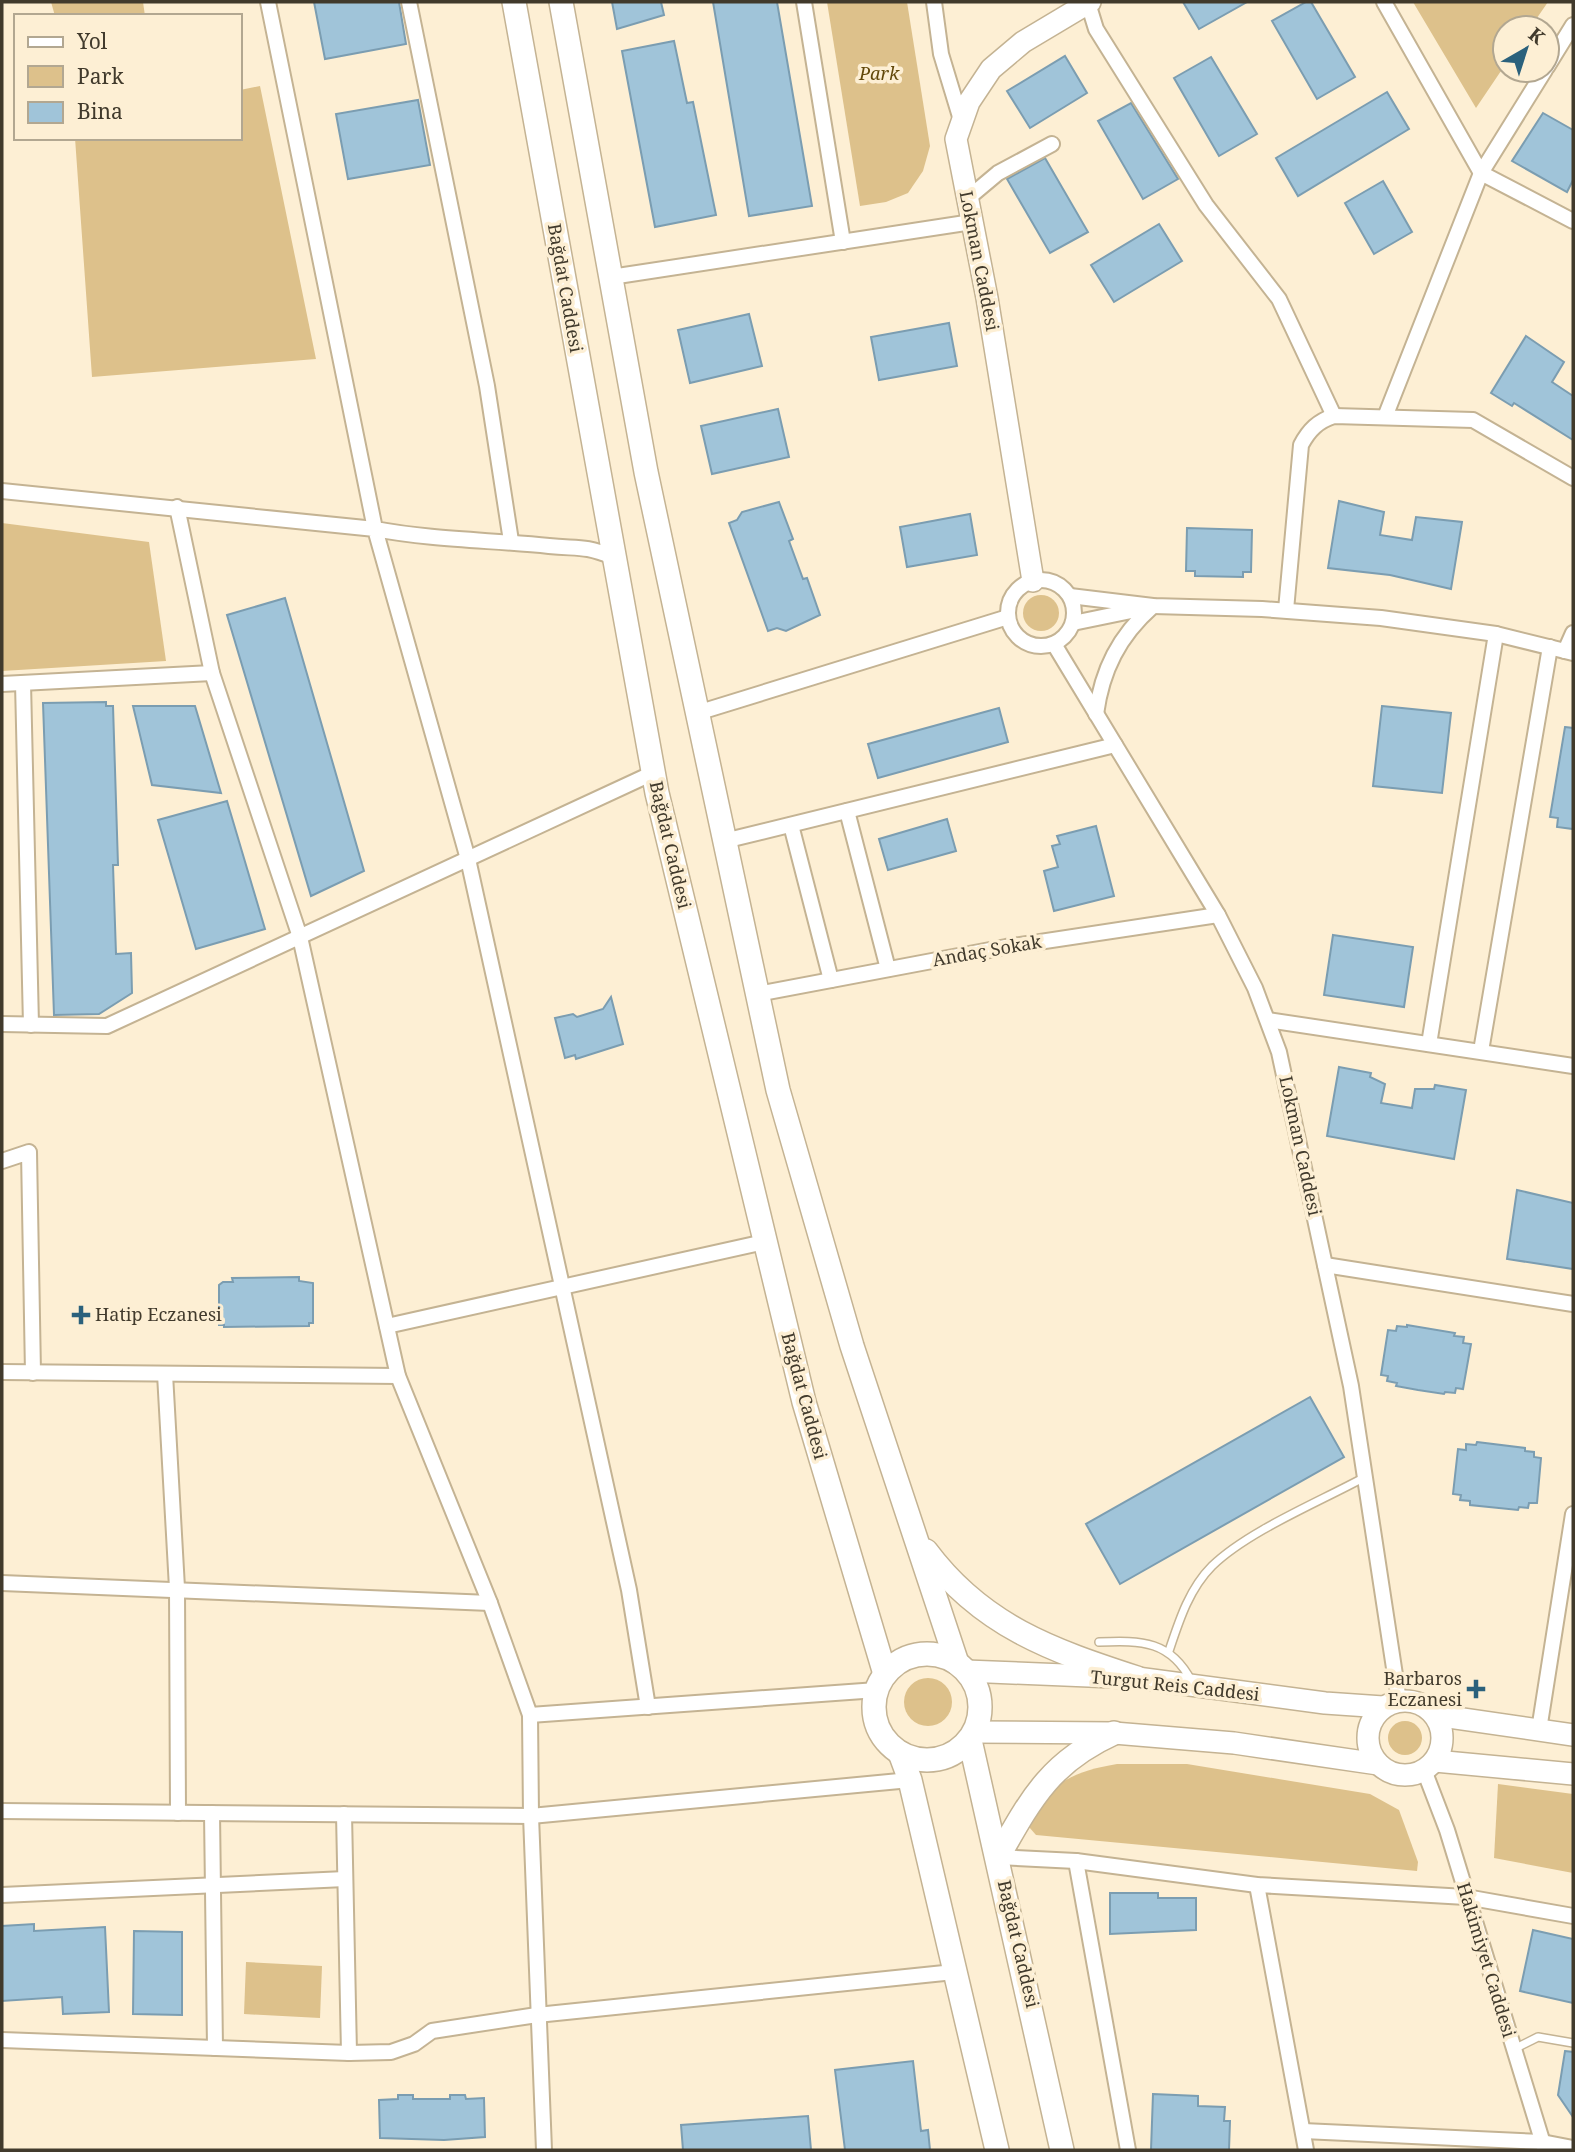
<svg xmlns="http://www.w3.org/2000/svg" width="1575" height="2152" viewBox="0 0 1575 2152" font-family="'Noto Serif',serif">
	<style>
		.green { fill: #ddc18b }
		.building { fill: #a0c4d9; stroke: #7b9db1; stroke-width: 2 }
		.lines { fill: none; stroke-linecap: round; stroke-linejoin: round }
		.lane-casing { stroke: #c4b393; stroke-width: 10 }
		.street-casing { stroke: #c4b393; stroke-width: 18 }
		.secondary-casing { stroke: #c4b393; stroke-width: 24 }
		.primary-casing { stroke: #c4b393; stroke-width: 26 }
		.lane { stroke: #fff; stroke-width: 7 }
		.street { stroke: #fff; stroke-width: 14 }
		.secondary { stroke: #fff; stroke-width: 21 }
		.primary { stroke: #fff; stroke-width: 23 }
		.poi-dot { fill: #2b617c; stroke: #fdefd4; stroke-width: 2.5 }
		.labels { text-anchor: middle; stroke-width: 7; stroke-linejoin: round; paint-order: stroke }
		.park-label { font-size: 18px; font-style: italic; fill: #62480a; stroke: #fdefd4 }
		.street-label { font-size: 18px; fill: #413a2c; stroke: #fdefd4 }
		.poi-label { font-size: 18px; fill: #413a2c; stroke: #fdefd4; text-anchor: start }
	</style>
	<rect width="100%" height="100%" fill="#fdefd4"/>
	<g class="green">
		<path d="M51 2H143L145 16H55Z"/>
		<path d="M827 2H907L930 146 923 171 908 193 886 202 860 206Z"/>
		<path d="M1413 2H1548L1530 28H1505V65L1476 108Z"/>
		<path d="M260 86 316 359 92 377 75 138H240V90Z"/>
		<path d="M2 523 149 542 166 661 2 671Z"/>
		<circle cx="1041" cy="613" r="18"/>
		<circle cx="928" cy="1702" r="24"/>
		<circle cx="1405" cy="1738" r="17"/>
		<path d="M1117 1764H1187L1370 1794 1399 1810 1418 1862 1417 1871 1036 1835 1029 1827C1049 1783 1070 1772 1117 1764Z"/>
		<path d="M1498 1784 1573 1794V1873L1494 1858Z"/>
		<path d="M246 1962 322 1966 320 2018 244 2014Z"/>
	</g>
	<g class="building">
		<path d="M314 2H399L406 44 325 59Z"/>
		<path d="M612 2H661L664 15 617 29Z"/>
		<path d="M713 2H777L812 206 749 216Z"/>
		<path d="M1183 2H1247L1199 29Z"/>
		<path d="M1306 2H1311L1355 77 1317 99 1272 21Z"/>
		<path d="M674 41 687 103 693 102 716 215 655 227 622 51Z"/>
		<path d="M1065 56 1087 93 1030 128 1007 91Z"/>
		<path d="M1211 57 1257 134 1219 156 1174 78Z"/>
		<path d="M1387 92 1409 129 1298 196 1276 158Z"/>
		<path d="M418 100 430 165 348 179 336 114Z"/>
		<path d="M1131 103 1178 179 1143 199 1098 121Z"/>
		<path d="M1543 113 1573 130V180L1567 192 1512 161Z"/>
		<path d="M1045 158 1088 232 1050 253 1007 179Z"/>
		<path d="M1383 181 1412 232 1374 254 1345 203Z"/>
		<path d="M1159 224 1182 261 1114 302 1091 265Z"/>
		<path d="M749 314 762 366 690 383 678 330Z"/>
		<path d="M949 323 957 366 879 380 871 337Z"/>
		<path d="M1526 336 1564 362 1552 382 1573 396V440L1514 403 1512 406 1491 393Z"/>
		<path d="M778 409 789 457 712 474 701 426Z"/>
		<path d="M1339 501 1384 512 1380 535 1412 540 1416 517 1462 522 1451 589 1390 575 1328 568Z"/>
		<path d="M779 502 793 539 789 541 803 579 807 578 820 615 786 631 777 628 768 631 729 523 737 520 742 512Z"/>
		<path d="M970 514 977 555 907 567 900 527Z"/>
		<path d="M1187 528 1252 530 1251 572H1243V577L1195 576V571H1186Z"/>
		<path d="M285 598 364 871 311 896 227 615Z"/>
		<path d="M106 702V706H113L118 865H113L116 954 131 953 132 993 99 1014 54 1015 43 703Z"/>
		<path d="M133 706H195L221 793 152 785Z"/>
		<path d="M1382 706 1451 713 1442 793 1373 786Z"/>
		<path d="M999 708 1008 742 878 778 868 744Z"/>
		<path d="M1565 727 1573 728V829L1557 827 1558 818 1550 817Z"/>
		<path d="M227 801 265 929 196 949 158 820Z"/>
		<path d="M947 819 956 851 888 870 879 839Z"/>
		<path d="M1096 826 1114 896 1054 911 1044 871 1058 867 1052 846 1060 844 1057 836Z"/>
		<path d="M1333 935 1413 947 1404 1007 1324 995Z"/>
		<path d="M611 997 623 1044 576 1059 575 1055 565 1058 555 1018 573 1014 577 1017 603 1009Z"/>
		<path d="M1339 1067 1371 1073 1370 1077 1385 1084 1381 1103 1412 1108 1415 1089H1434L1435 1085 1466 1090 1454 1159 1327 1136Z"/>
		<path d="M1517 1190 1573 1203V1269L1507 1259Z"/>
		<path d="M299 1277V1281L313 1283V1323H309V1326L224 1327V1325H219V1285L223 1282H233L232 1278Z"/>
		<path d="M1407 1325 1455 1333 1454 1336 1464 1337 1463 1343 1471 1344 1463 1389 1456 1388 1455 1393 1445 1392 1444 1394 1418 1390 1396 1386 1397 1383 1387 1381 1388 1376 1381 1375 1388 1330 1396 1331 1397 1326 1407 1327Z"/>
		<path d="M1310 1397 1344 1457 1120 1584 1086 1524Z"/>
		<path d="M1477 1442 1525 1448V1451L1534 1452V1457L1541 1458 1537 1503H1529L1528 1508 1519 1507 1518 1510 1470 1505V1501L1460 1500 1461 1495 1453 1494 1458 1449 1466 1450V1444L1476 1445Z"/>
		<path d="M1110 1893H1158V1898H1196V1930L1110 1934Z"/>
		<path d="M34 1924V1931L105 1927 109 2012 63 2014 62 1997 2 2001V1926Z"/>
		<path d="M1533 1930 1573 1939V2003L1520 1991Z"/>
		<path d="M134 1931 182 1932V2015L133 2014Z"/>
		<path d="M1565 2051 1573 2052V2117L1558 2095Z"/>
		<path d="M913 2061 921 2131 928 2130 930 2150H845L835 2070Z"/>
		<path d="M1153 2094 1198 2096V2106L1225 2107 1224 2121H1230L1229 2150H1151Z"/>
		<path d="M398 2095H413V2099H450V2095H465L466 2099 484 2098 485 2137 444 2140 380 2138 379 2100 398 2099Z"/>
		<path d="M808 2116 811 2150H683L681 2125Z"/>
	</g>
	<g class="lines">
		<defs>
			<g id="lane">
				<path d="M1099 1642C1142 1640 1171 1641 1192 1682"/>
				<path d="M1169 1651C1179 1621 1189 1589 1212 1566 1248 1531 1319 1502 1365 1477"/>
				<path d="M1514 2049 1538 2037 1573 2043"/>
			</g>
			<g id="street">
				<path d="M268 2 375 529C433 540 491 540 549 546 579 549 583 545 613 557"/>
				<path d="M409 2 487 386 511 541"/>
				<path d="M804 2 843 242"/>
				<path d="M934 2 941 54 961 120"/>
				<path d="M1384 2 1481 173 1573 221"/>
				<path d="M1088 3 1096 29 1206 205 1279 299 1334 416"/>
				<path d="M1547 67 1573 25"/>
				<path d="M967 199 998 173 1052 144"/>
				<path d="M611 277 972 222"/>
				<path d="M1385 417 1481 173 1545 70"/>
				<path d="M2 491 375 529 468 859 629 1590 648 1707"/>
				<path d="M177 507 212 673 300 937 398 1376 490 1603 530 1715 531 1816 544 2150"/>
				<circle cx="1041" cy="613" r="33"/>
				<path d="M1070 596 1153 606 1262 609 1381 618 1496 634 1573 653"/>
				<path d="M1286 610 1301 445C1309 430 1318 421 1334 416L1473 420 1573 478"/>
				<path d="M1073 623 1141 609"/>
				<path d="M1054 644 1218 915 1255 988 1279 1052 1351 1386 1399 1701"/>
				<path d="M1565 651 1573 633"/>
				<path d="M23 683 31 1025"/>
				<path d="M2 684 212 673"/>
				<path d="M697 713 1008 617"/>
				<path d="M1096 714C1102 670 1119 636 1153 606"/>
				<path d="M847 811 888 969"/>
				<path d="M791 825 831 980"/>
				<path d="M724 841 1115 745"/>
				<path d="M757 994 1006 947 1218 915"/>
				<path d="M1268 1020 1573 1066"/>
				<path d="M2 1024 107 1026 653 773"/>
				<path d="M1429 1044 1496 634"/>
				<path d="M1481 1051 1550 647"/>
				<path d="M2 1161 29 1152 33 1373"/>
				<path d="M1325 1265 1573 1304"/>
				<path d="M387 1326 764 1242"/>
				<path d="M2 1372 398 1376"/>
				<path d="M165 1374 177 1588 178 1813"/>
				<path d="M2 1583 490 1603"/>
				<path d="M530 1715 877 1690"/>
				<path d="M1539 1730 1573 1514"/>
				<path d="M1424 1770 1447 1830 1545 2150"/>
				<path d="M2 1811 531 1816 910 1780"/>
				<path d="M212 1813 215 2048"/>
				<path d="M998 1857 1076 1861 1257 1885 1466 1897 1573 1916"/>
				<path d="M1076 1861 1128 2150"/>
				<path d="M1257 1885 1306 2150"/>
				<path d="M2 1895 345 1879"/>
				<path d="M2 2040 349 2053 344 1814"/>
				<path d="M349 2053 391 2052 414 2044 432 2031 537 2015 954 1972"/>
				<path d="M1303 2131 1542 2142 1573 2148"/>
			</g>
			<g id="secondary">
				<path d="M1033 581 987 298 956 139 969 102 991 69 1023 42 1090 2"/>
				<path d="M966 1671 1137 1678 1325 1703 1383 1707"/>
				<circle cx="1405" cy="1738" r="37"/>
				<path d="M1435 1715 1573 1735"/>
				<path d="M974 1732 1114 1733 1234 1743 1378 1764"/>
				<path d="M1435 1761 1573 1774"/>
			</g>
			<g id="primary">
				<path d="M514 2 657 793 804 1402 885 1674"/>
				<path d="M561 2 646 472 778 1090 852 1346 957 1663"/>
				<path d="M926 1551C982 1626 1051 1650 1137 1678"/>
				<circle cx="927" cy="1707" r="53"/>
				<path d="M970 1740 1062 2150"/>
				<path d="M900 1753 910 1780 997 2150"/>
				<path d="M998 1857C1031 1799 1050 1762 1114 1733"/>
			</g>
		</defs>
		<use href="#lane" class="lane-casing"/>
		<use href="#street" class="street-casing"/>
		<use href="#secondary" class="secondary-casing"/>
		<use href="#primary" class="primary-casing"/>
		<use href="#lane" class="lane"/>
		<use href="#street" class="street"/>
		<use href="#secondary" class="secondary"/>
		<use href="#primary" class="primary"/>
	</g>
	<g class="poi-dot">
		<path d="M77.5 1304.5h7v7h7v7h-7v7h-7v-7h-7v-7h7z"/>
		<path d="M1472.5 1678.5h7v7h7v7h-7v7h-7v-7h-7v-7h7z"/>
	</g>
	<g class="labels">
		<g class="park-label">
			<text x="879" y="80">Park</text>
		</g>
		<g class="street-label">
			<text transform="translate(979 261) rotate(79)" y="6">Lokman Caddesi</text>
			<text transform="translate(565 288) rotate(80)" y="6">Bağdat Caddesi</text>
			<text transform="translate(670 845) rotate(77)" y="6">Bağdat Caddesi</text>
			<text transform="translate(987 951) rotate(-10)" y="6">Andaç Sokak</text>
			<text transform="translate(1300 1146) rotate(78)" y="6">Lokman Caddesi</text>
			<text transform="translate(804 1396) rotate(75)" y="6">Bağdat Caddesi</text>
			<text transform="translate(1175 1686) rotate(6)" y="6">Turgut Reis Caddesi</text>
			<text transform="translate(1018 1944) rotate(77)" y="6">Bağdat Caddesi</text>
			<text transform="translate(1486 1960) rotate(73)" y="6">Hakimiyet Caddesi</text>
		</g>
		<g class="poi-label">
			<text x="95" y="1321">Hatip Eczanesi</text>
			<text x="1462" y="1685" text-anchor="end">Barbaros<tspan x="1462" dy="21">Eczanesi</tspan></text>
		</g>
	</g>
	<rect width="1575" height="2152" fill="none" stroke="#413a2c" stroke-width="7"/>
	<rect x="14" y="14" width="228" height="126" fill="#fdefd4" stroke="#b2a791" stroke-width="2"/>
	<rect x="28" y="37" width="35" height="10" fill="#ffffff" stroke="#b2a791" stroke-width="2"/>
	<text x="77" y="49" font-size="21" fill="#413a2c">Yol</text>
	<rect x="28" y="66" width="35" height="21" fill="#ddc18b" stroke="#b2a791" stroke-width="2"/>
	<text x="77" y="84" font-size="21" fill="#413a2c">Park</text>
	<rect x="28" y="102" width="35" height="21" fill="#a0c4d9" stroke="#b2a791" stroke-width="2"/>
	<text x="77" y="119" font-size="21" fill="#413a2c">Bina</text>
	<g transform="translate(1526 49) rotate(39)"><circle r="33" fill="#fdefd4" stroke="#b2a791" stroke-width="2"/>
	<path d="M0-5L12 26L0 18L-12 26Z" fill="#2b617c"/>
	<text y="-10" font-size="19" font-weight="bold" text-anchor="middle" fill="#413a2c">K</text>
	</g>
</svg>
